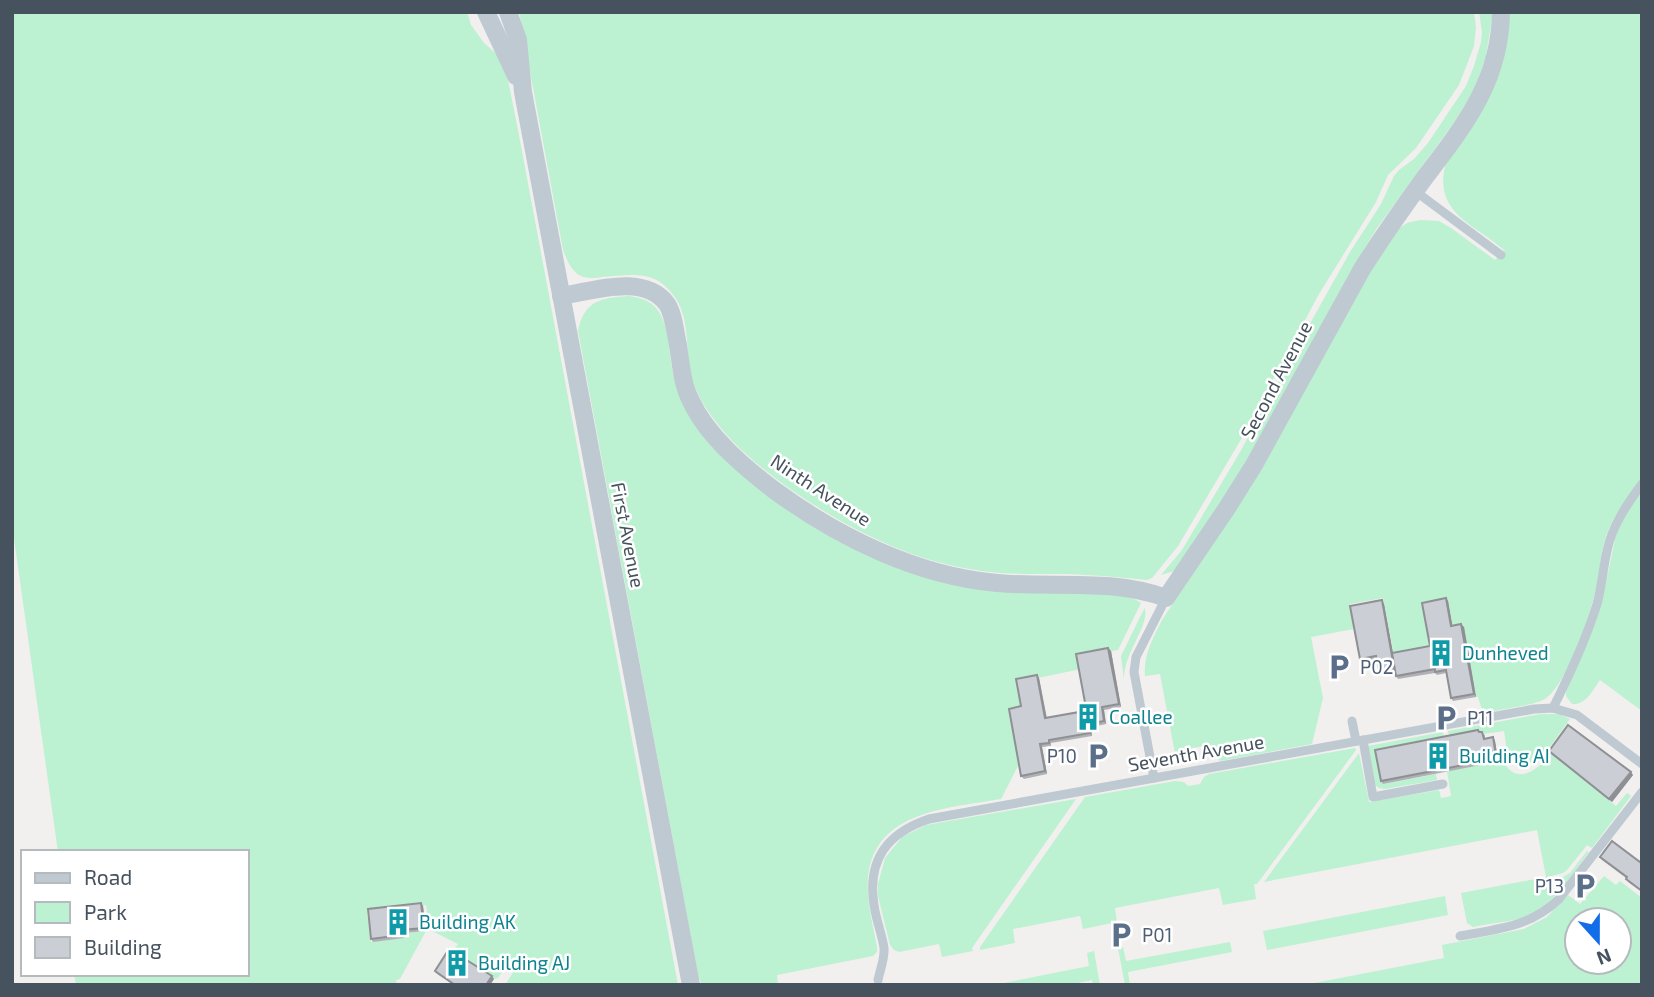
<svg xmlns="http://www.w3.org/2000/svg" width="1654" height="997" viewBox="0 0 1654 997" font-family="'Exo 2',sans-serif">
	<style>
		.green { fill: #bcf1d1; fill-rule: evenodd }
		.lines { fill: none; stroke-linecap: round; stroke-linejoin: round }
		.service { stroke: #bfc9d2; stroke-width: 9 }
		.minor { stroke: #bfc9d2; stroke-width: 18 }
		.wall { fill: #afb1b6 }
		.shaded-wall { fill: #8e9094 }
		.building { fill: #cbced4; stroke: #8e9094; stroke-width: 2 }
		.labels { text-anchor: middle; stroke-width: 5; stroke-linejoin: round; paint-order: stroke }
		.street-label { font-size: 19px; fill: #46525d; stroke: #fff }
		.culture-label { font-size: 19px; fill: #0d838f; stroke: #fff; text-anchor: start }
		.service-label { font-size: 19px; fill: #4e5e75; stroke: #fff; text-anchor: start }
	</style>
	<rect width="100%" height="100%" fill="#f2efef"/>
	<g class="green">
		<path d="M12 12H467L471 25 484 43 499 56 507 75 518 130 678 985H505L516 968 508 963 498 978 494 979 452 952 458 944 430 930 426 905 367 913 371 942 403 938V933L426 931 400 979 396 980 397 985H76L74 974H247V852H58L12 524Z"/>
		<path d="M519 12H1474L1476 27 1474 46 1459 85 1416 148 1388 175 1376 202 1319 294 1243 436 1178 546 1152 578 1147 580C1120 577 1094 575 1067 574 1039 574 1011 575 982 571 913 562 850 530 793 491 762 469 730 444 708 411 699 398 692 383 690 368 686 344 689 316 674 296 655 269 631 275 602 277 595 278 588 279 581 276 571 271 567 260 563 250Z"/>
		<path d="M1479 12H1493L1486 56 1474 91 1455 121 1377 228 1351 271 1252 453 1220 505 1174 571 1161 575 1182 550 1240 452 1312 320 1350 252 1381 204 1394 176 1399 170 1414 159 1428 143 1466 86 1474 66 1481 42 1482 32Z"/>
		<path d="M1508 12H1642V477C1629 496 1614 514 1606 536 1601 552 1600 568 1597 584 1591 613 1569 682 1545 699 1536 705 1496 710 1483 713L1478 697H1476L1464 628 1432 649 1394 656 1383 598 1350 604 1354 629 1311 637 1323 698 1312 744 1220 761 1208 745 1178 751 1176 759 1160 674 1145 676C1143 656 1153 638 1162 620L1260 472 1355 295 1395 231 1407 223 1420 220 1439 221 1451 228 1495 260 1504 250C1473 223 1432 213 1446 162Z"/>
		<path d="M628 296C637 297 646 299 653 305 671 320 668 357 674 377 682 405 695 426 713 448L932 579C953 585 974 589 996 591 1024 594 1124 587 1141 603L1118 650 1079 658 1081 669 1018 682 1023 709 1009 713 1019 764 1001 799C950 808 875 810 868 877 866 900 873 925 877 947V952L873 956 777 975 778 985H702L698 975 578 331C584 301 600 298 628 296Z"/>
		<path d="M1642 491V711L1600 680C1593 690 1586 705 1572 704L1566 696V692L1595 623 1603 597 1616 535 1625 515Z"/>
		<path d="M1145 608C1149 628 1123 653 1124 680L1121 656 1143 611Z"/>
		<path d="M1541 714H1559L1570 719C1557 736 1544 761 1523 768 1505 763 1507 747 1504 731L1450 739 1448 731Z"/>
		<path d="M1443 732 1444 740 1383 784 1436 774 1437 780 1385 789 1379 788 1375 785 1368 746Z"/>
		<path d="M1355 748 1356 750 1257 884H1254L1256 899 1223 905 1219 888 1115 908 1117 922 1083 929 1080 916 1013 929 1015 943 980 950V947L1085 797 1175 781 1184 782 1188 786 1200 784 1204 777 1209 774Z"/>
		<path d="M1359 753 1369 802 1439 790 1441 798 1451 796 1447 771 1486 764 1485 762 1502 759C1516 787 1536 771 1551 754L1616 806 1627 793 1631 796 1592 848 1587 845 1567 870 1563 873 1547 877 1548 881 1559 879 1570 873 1587 851 1589 852C1572 873 1554 905 1528 916 1511 922 1491 923 1473 927L1467 923 1461 893 1546 877 1537 830 1264 882Z"/>
		<path d="M1076 799 972 948 973 951 942 957 939 944 899 952 894 950 890 945 878 896V884L885 858 902 837 926 825Z"/>
		<path d="M1604 876 1616 885 1620 881 1642 898V985H1304L1444 958 1442 945 1524 929 1547 917 1568 895 1580 904ZM1577 920H1619V962H1577Z"/>
		<path d="M1445 896 1448 915 1267 950 1263 931Z"/>
		<path d="M1230 942 1232 952 1128 972 1130 985H1125L1118 948 1123 947 1126 961Z"/>
		<path d="M1094 951 1100 985H1093L1092 980 1068 985H994L1089 966 1087 953Z"/>
	</g>
	<g class="lines">
		<g class="service">
			<path d="M1415 191 1501 255"/>
			<path d="M1553 708C1570 674 1586 640 1597 604 1602 586 1603 568 1607 551 1612 526 1627 504 1642 484"/>
			<path d="M1352 721 1356 741"/>
			<path d="M1363 740 1373 797 1443 784"/>
			<path d="M1154 778 1134 672 1136 657 1166 598"/>
			<path d="M1460 936C1498 929 1530 927 1559 899L1642 792"/>
			<path d="M878 980C880 970 885 958 884 948 882 934 876 920 874 905 867 860 887 833 929 819L1534 709 1553 708 1577 715 1642 764"/>
		</g>
		<g class="minor">
			<path d="M486 12 516 76"/>
			<path d="M508 12 518 40 523 92 691 985"/>
			<path d="M561 296C593 291 644 273 667 304 674 315 675 332 678 345 681 364 682 384 691 401 707 436 744 467 774 490 838 537 917 576 997 583 1054 588 1111 578 1166 598L1227 508 1254 465 1362 269C1381 239 1402 209 1423 180 1463 127 1500 83 1501 12"/>
		</g>
	</g>
	<g class="wall">
		<path d="M1446 598 1448 601 1452 626 1464 627 1476 697 1453 701 1451 698 1446 673 1437 675 1435 673 1398 679 1396 676 1395 670 1381 673 1379 670 1377 660 1362 662 1360 659 1384 604 1393 653 1430 646Z"/>
		<path d="M1108 648 1111 651 1121 707 1104 710 1106 724 1092 727 1090 724 1092 736 1051 743V746L1042 747 1047 774 1024 779 1021 776V706L1039 678 1047 718 1085 711 1088 714Z"/>
		<path d="M1479 732 1485 735V739L1493 737 1495 741 1498 760 1485 762 1486 764 1383 784 1381 781Z"/>
		<path d="M1549 751 1633 775 1612 802 1551 754Z"/>
		<path d="M1600 857 1640 862 1642 859V892L1628 882 1626 879V878L1602 860Z"/>
		<path d="M421 903 423 906 426 931 403 933 404 938 373 942 371 939Z"/>
		<path d="M435 971 494 979 490 985H454L437 974Z"/>
	</g>
	<g class="shaded-wall">
		<path d="M1446 598 1448 601 1453 629 1451 626Z"/>
		<path d="M1382 600 1384 604 1396 670 1394 667Z"/>
		<path d="M1461 624 1464 627 1476 697 1474 694Z"/>
		<path d="M1108 648 1111 651 1121 707 1119 704Z"/>
		<path d="M1037 675 1039 678 1047 721 1045 718Z"/>
		<path d="M1102 707 1104 710 1106 724 1104 721Z"/>
		<path d="M1085 711 1088 714 1092 736 1090 733Z"/>
		<path d="M1493 737 1495 741 1498 760 1496 756Z"/>
		<path d="M1040 744 1042 747 1047 774 1045 771Z"/>
		<path d="M1631 772 1633 775 1612 802 1609 799Z"/>
		<path d="M421 903 423 906 426 931 424 928Z"/>
		<path d="M492 976 494 979 490 985H486Z"/>
	</g>
	<g class="building">
		<path d="M1446 598 1451 626 1461 624 1474 694 1451 698 1446 670 1435 672V669L1396 676 1392 653 1430 646 1422 603Z"/>
		<path d="M1382 600 1394 667 1379 670 1376 656 1360 659 1350 606Z"/>
		<path d="M1108 648 1119 704 1102 707 1104 721 1089 724 1076 654Z"/>
		<path d="M1037 675 1045 718 1085 711 1090 733 1049 740V743L1040 744 1045 771 1021 776 1009 709 1021 706 1016 679Z"/>
		<path d="M1568 725 1631 772 1609 799 1549 751Z"/>
		<path d="M1478 730 1479 732H1482L1484 739 1493 737 1496 756 1483 759 1484 761 1381 781 1375 750Z"/>
		<path d="M1612 841 1640 862 1642 859V891L1626 879 1627 877 1600 857Z"/>
		<path d="M421 903 424 928 401 930 402 935 371 939 368 909Z"/>
		<path d="M449 949 492 976 486 985H455L435 971Z"/>
	</g>
	<defs>
		<symbol id="building-bare" viewBox="-9 -9 18 18"><path d="M-4-6H4V6H1V3H-1V6H-4ZM-2.5-4.3h1.7v1.8h-1.7ZM.8-4.3h1.7v1.8H.8ZM-2.5-1h1.7V.8h-1.7ZM.8-1h1.7V.8H.8Z" fill="#0f9aa8" stroke="#fff" stroke-width="2.5" paint-order="stroke"/></symbol>
		<symbol id="parking-bare" viewBox="-9 -9 18 18"><path d="M-3.5-5.5H1a3.5 3.5 0 0 1 0 7H-1V5.5H-3.5ZM-1-3.4V-.6H.8a1.4 1.4 0 0 0 0-2.8Z" fill="#5c6f8a" stroke="#fff" stroke-width="2.5" paint-order="stroke"/></symbol>
	</defs>
	<g fill-rule="evenodd">
		<use href="#building-bare" x="1422" y="634" width="38" height="38"/>
		<use href="#parking-bare" x="1320" y="648" width="38" height="38"/>
		<use href="#building-bare" x="1069" y="698" width="38" height="38"/>
		<use href="#parking-bare" x="1427" y="699" width="38" height="38"/>
		<use href="#parking-bare" x="1079" y="737" width="38" height="38"/>
		<use href="#building-bare" x="1419" y="737" width="38" height="38"/>
		<use href="#parking-bare" x="1566" y="867" width="38" height="38"/>
		<use href="#building-bare" x="379" y="903" width="38" height="38"/>
		<use href="#parking-bare" x="1102" y="916" width="38" height="38"/>
		<use href="#building-bare" x="438" y="944" width="38" height="38"/>
	</g>
	<g class="labels">
		<g class="street-label">
			<text transform="translate(1276 380) rotate(-62)" y="7">Second Avenue</text>
			<text transform="translate(821 490) rotate(33)" y="7">Ninth Avenue</text>
			<text transform="translate(628 535) rotate(79)" y="7">First Avenue</text>
			<text transform="translate(1196 753) rotate(-10)" y="7">Seventh Avenue</text>
		</g>
		<g class="culture-label">
			<text x="1462" y="660">Dunheved</text>
			<text x="1109" y="724">Coallee</text>
			<text x="1459" y="763">Building AI</text>
			<text x="419" y="929">Building AK</text>
			<text x="478" y="970">Building AJ</text>
		</g>
		<g class="service-label">
			<text x="1360" y="674">P02</text>
			<text x="1467" y="725">P11</text>
			<text x="1077" y="763" text-anchor="end">P10</text>
			<text x="1564" y="893" text-anchor="end">P13</text>
			<text x="1142" y="942">P01</text>
		</g>
	</g>
	<rect width="1654" height="997" fill="none" stroke="#46525d" stroke-width="28"/>
	<rect x="21" y="850" width="228" height="126" fill="#ffffff" stroke="#b5babe" stroke-width="2"/>
	<rect x="35" y="873" width="35" height="10" fill="#bfc9d2" stroke="#b5babe" stroke-width="2"/>
	<text x="84" y="885" font-size="21" fill="#46525d">Road</text>
	<rect x="35" y="902" width="35" height="21" fill="#bcf1d1" stroke="#b5babe" stroke-width="2"/>
	<text x="84" y="920" font-size="21" fill="#46525d">Park</text>
	<rect x="35" y="937" width="35" height="21" fill="#cbced4" stroke="#b5babe" stroke-width="2"/>
	<text x="84" y="955" font-size="21" fill="#46525d">Building</text>
	<g transform="translate(1598 941) rotate(159)"><circle r="33" fill="#ffffff" stroke="#b5babe" stroke-width="2"/>
	<path d="M0-5L12 26L0 18L-12 26Z" fill="#136de8"/>
	<text y="-10" font-size="19" font-weight="bold" text-anchor="middle" fill="#46525d">N</text>
	</g>
</svg>
